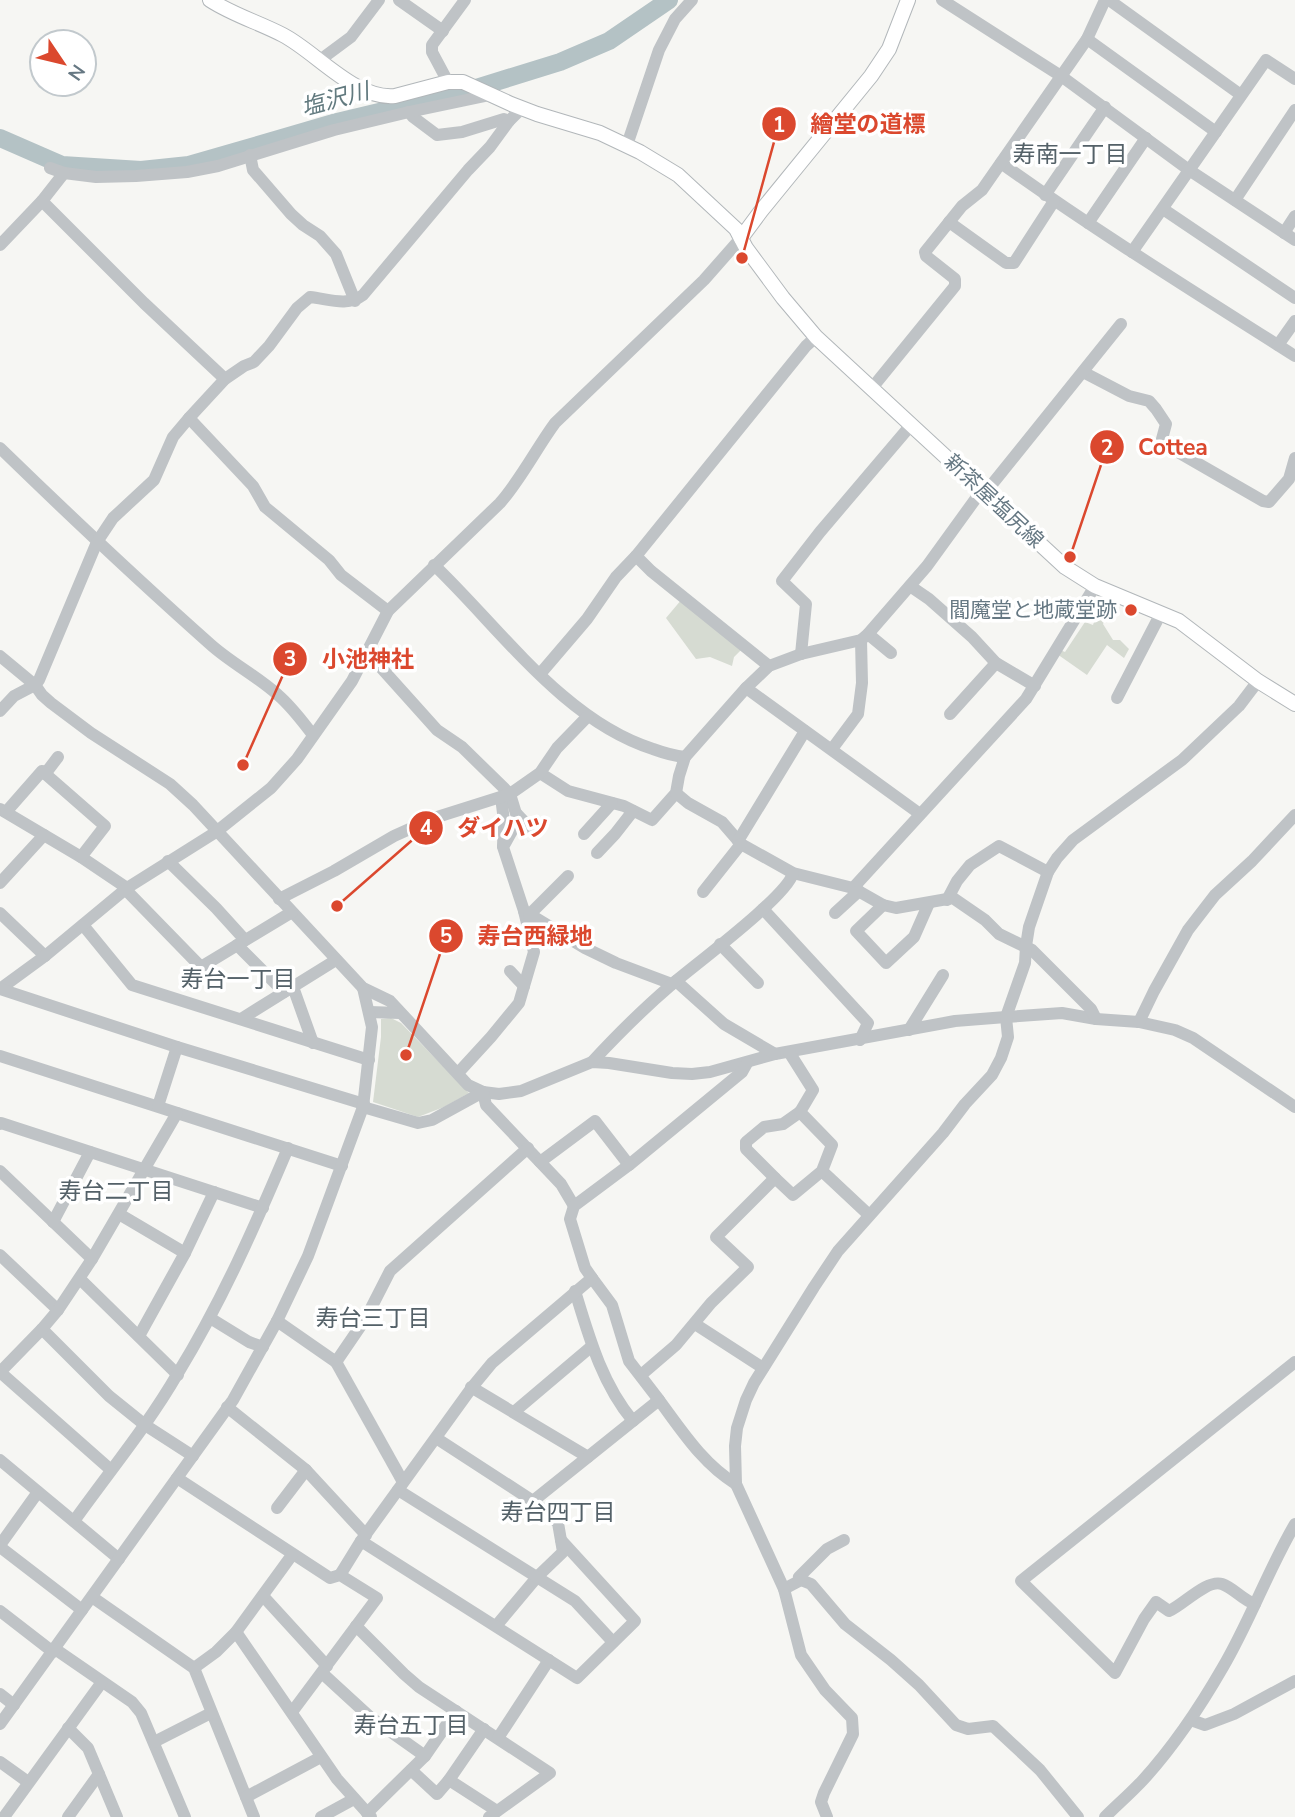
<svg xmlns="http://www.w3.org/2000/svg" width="1295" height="1817" viewBox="0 0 1295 1817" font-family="'Nunito Sans','Noto Sans JP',sans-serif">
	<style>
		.green { fill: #d6dbd2 }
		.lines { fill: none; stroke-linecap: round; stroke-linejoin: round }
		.river { stroke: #b4c2c5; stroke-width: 18 }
		.major-casing { stroke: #b2b7ba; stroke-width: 16 }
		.minor { stroke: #bfc3c6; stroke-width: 12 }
		.major { stroke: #fff; stroke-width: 14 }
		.poi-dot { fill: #db482e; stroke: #fff; stroke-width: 2.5 }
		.labels { text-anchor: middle; stroke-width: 7; stroke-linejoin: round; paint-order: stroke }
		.street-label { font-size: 21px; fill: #667883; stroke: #fff }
		.poi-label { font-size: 21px; fill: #667883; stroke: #fff; text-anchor: end }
		.water-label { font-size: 23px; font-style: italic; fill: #627a7f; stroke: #fff }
		.neighbourhood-label { font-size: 23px; fill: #546168; stroke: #fff }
		.leader { fill: none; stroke: #db482e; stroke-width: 2.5 }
		.callout-dot { fill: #db482e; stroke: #fff; stroke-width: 2.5 }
		.mark-label { font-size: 21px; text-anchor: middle; font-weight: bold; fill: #fff }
		.callout-label { font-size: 23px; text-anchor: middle; font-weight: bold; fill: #db482e; stroke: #fff; stroke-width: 7; stroke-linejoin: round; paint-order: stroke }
	</style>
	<rect width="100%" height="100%" fill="#f6f6f3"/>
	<g class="green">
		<path d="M682 599 743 648 734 657 732 666 710 657 696 659 666 618Z"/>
		<path d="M1093 611 1101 615 1099 618 1105 620 1103 624 1113 640H1120L1129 649 1124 658 1107 645 1087 675 1057 654 1060 650 1065 652 1085 622 1093 625 1095 619 1090 616Z"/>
		<path d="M391 1018 401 1023 469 1093 444 1107 418 1117 373 1102 381 1037V1019Z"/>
	</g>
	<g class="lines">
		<path class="river" d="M0 138 62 165 141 170 189 165 337 122 463 92 560 62 609 41 669 0"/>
		<defs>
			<g id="major">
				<path d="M210 0C233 15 258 22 283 35 316 52 355 100 395 96L448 82H463L511 104 537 114 600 133 640 152 678 175 736 229 746 248 783 298 816 337 1065 567 1095 586 1179 621 1258 681 1295 704"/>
				<path d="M741 238 761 211 871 76 889 49 908 0"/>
			</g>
		</defs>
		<use href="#major" class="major-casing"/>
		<g class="minor">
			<path d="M399 0 443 31"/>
			<path d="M942 0 1061 76 1189 170 1295 240"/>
			<path d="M1109 0 1241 95"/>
			<path d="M1087 39 1216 132"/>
			<path d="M320 60 351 37 379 0"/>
			<path d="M448 82 432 52V45L465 0"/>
			<path d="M409 112 413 117 437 135 462 132 504 119 509 121"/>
			<path d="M627 145 659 50 675 19 692 0"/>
			<path d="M250 155 253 170 291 214 303 225 320 236 336 254 355 301"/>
			<path d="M1001 163C1096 231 1196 293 1295 356"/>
			<path d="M50 168 64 173 96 177 136 176 187 172 218 166 334 130 409 112 490 95"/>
			<path d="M1045 195 1105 107"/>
			<path d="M1235 200 1295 110"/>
			<path d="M42 201 64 173"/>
			<path d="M1163 209 1295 298"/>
			<path d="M949 222 1006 263H1014L1054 201"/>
			<path d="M1088 223 1146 138"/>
			<path d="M1284 233 1295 216"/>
			<path d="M0 245 42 201 144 303 225 379"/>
			<path d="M1132 252 1266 60 1295 79"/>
			<path d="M1278 345 1295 321"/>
			<path d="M1083 372 1129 396 1149 401 1156 409 1166 424 1162 439 1164 444 1263 501 1269 502 1289 479 1295 458"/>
			<path d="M872 388 955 286V279L926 256 925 252 962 206 982 190 1087 39 1105 0"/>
			<path d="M189 418 253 486 265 507 329 560 341 575 388 611"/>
			<path d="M0 448C69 515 138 580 210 644 231 663 257 676 278 695 292 707 302 721 313 735"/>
			<path d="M985 493 1121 324"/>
			<path d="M636 556 651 571 769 666"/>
			<path d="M434 565C500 628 564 721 653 749 664 753 674 756 685 757"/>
			<path d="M910 586 929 599 972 637 996 663 1035 686"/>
			<path d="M868 634 891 653"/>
			<path d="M367 652 437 730 462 747 510 794 518 820 503 847 524 911 534 952 519 1003 491 1037 458 1073"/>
			<path d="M801 654 806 604 782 581 820 532 911 425"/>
			<path d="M0 656 35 685 42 695 51 703 91 733 170 784 193 805 363 988 390 1001 468 1085 483 1092 499 1094 521 1091 592 1062 609 1063 672 1073 692 1074 710 1072 775 1054 955 1021 1006 1017 1062 1013 1096 1019 1139 1022 1175 1030 1193 1038 1295 1107"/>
			<path d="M540 674 587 619 616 577 636 556 806 346 816 337"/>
			<path d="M746 688 920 814"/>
			<path d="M1117 698 1161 613"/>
			<path d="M0 711 14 696 35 685 39 680 97 542 113 518 154 480 173 437 189 418 225 379 244 366 254 362 269 346 297 308 310 297C329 299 347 307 363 295L468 170 490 147 509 121 522 108"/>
			<path d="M950 714 996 663"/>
			<path d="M832 749 858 714 862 683 861 640"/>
			<path d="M540 773 568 791 624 806 652 820 676 793 679 776 685 757 746 688 769 666 801 654 861 640 868 634 927 566 982 490"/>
			<path d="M45 774 58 757"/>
			<path d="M676 793 688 803 722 822 741 844 793 873 853 888 883 905 896 908 953 898 985 920 999 934 1032 950 1091 1009 1096 1019"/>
			<path d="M501 797 504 821 503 846"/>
			<path d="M0 809 81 857 127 888"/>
			<path d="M6 812 42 771 105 826 81 857"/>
			<path d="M517 814 534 832"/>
			<path d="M584 834 612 803"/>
			<path d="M738 841 805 731"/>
			<path d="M597 853 615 834 633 811"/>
			<path d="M168 861 216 908 245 940"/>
			<path d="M0 883 44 835"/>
			<path d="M853 888 1026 699 1095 586"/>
			<path d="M125 889 201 967 292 912"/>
			<path d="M703 892 741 844"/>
			<path d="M279 899 334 871 394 836 434 818 510 794 540 773 557 748 588 716"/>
			<path d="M947 900 957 881 970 865 999 846 1048 872"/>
			<path d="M883 905 856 931 886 963 914 937 929 903"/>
			<path d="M763 909 868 1023 860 1040"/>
			<path d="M524 911 585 948 616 963 672 984"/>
			<path d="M0 913 45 956"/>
			<path d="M835 913 859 891"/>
			<path d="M529 915 568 876"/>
			<path d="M83 925 132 985 369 1060"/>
			<path d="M720 944 758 983"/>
			<path d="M237 945 284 992"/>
			<path d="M510 971 524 986"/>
			<path d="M676 981 724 1024 775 1054"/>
			<path d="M293 987 313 1043"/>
			<path d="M0 989 45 956 127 888 216 832 271 788 297 759 352 681 388 611 500 503C521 479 536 449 555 423L704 280 741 238"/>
			<path d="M0 989 177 1047 364 1104"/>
			<path d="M369 1012 400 1013"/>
			<path d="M241 1019 336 960"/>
			<path d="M1139 1022 1154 991 1188 930 1215 895 1252 861 1295 815"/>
			<path d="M909 1030 943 975"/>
			<path d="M0 1056 342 1166"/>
			<path d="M592 1062C617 1035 642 1010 670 986 693 966 788 896 793 873"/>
			<path d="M483 1092 486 1105 561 1184 574 1206"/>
			<path d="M158 1106 177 1047"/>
			<path d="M363 1107 418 1123 432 1120 483 1092"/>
			<path d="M0 1124 1 1123 263 1208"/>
			<path d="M540 1162 595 1121 629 1165"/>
			<path d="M0 1171 92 1259"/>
			<path d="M822 1171 869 1215"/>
			<path d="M775 1178 746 1149V1142L764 1127 783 1124 800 1112"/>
			<path d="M119 1214 185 1253"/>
			<path d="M53 1222 90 1152"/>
			<path d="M0 1255 58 1310"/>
			<path d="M592 1278 612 1305 629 1361 659 1400"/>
			<path d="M80 1279 178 1375"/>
			<path d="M575 1291C589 1337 602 1384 633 1421"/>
			<path d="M210 1318 249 1342 263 1347"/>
			<path d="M277 1321 336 1362 366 1318 390 1271 528 1148"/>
			<path d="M695 1324 763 1368"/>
			<path d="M42 1329 109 1396 145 1425 193 1456"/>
			<path d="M139 1336 185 1253 214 1192"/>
			<path d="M336 1362 403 1482"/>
			<path d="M0 1372 42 1329 58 1310 92 1259 177 1113"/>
			<path d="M0 1372 111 1470"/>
			<path d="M641 1375 676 1345 711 1303 748 1267 716 1237 775 1178 793 1195 822 1171 832 1145 800 1112 813 1090 789 1052"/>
			<path d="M471 1387 588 1457"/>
			<path d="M227 1407 306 1470 366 1535"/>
			<path d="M514 1412 592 1346"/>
			<path d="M436 1438 533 1501 558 1523 563 1552 538 1576 496 1626"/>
			<path d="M0 1460 119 1559"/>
			<path d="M177 1478 330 1578 340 1575 377 1598 292 1712"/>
			<path d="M398 1490 575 1601 613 1642"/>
			<path d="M533 1501 659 1400C682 1431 703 1464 736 1484"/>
			<path d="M277 1508 306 1470"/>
			<path d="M74 1521C109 1472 148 1425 178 1373 222 1301 255 1226 288 1148"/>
			<path d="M361 1541 577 1678 635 1621 561 1540"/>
			<path d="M0 1545 38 1492"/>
			<path d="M0 1547 82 1610"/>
			<path d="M340 1575 361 1541 473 1386 492 1363 592 1278 585 1268 570 1219 574 1206 629 1165 742 1072 747 1063"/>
			<path d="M801 1580 799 1577 827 1549 844 1540"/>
			<path d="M784 1589 801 1580 811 1584 845 1624 891 1660 919 1685 956 1725 968 1729 993 1726 1040 1770 1078 1817"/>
			<path d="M263 1596 327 1666"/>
			<path d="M92 1597 194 1668 254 1817"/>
			<path d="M1255 1604C1242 1600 1234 1588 1222 1584 1207 1579 1183 1605 1169 1611L1156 1602 1144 1619 1115 1673 1021 1581 1295 1362"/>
			<path d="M0 1611 53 1652"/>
			<path d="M356 1626 404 1674 419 1687 550 1773 489 1817"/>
			<path d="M236 1632 337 1779 371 1817"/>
			<path d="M55 1649 132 1702 141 1713 185 1817"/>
			<path d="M194 1668 216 1652 236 1632 292 1555"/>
			<path d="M322 1673 370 1717 425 1756"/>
			<path d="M0 1694 14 1705"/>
			<path d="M1191 1720 1205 1725 1234 1714 1295 1681"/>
			<path d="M0 1724 233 1400 277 1321 308 1256 363 1107 372 1027 363 988"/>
			<path d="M68 1728 88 1748 117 1817"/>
			<path d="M498 1738 549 1660"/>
			<path d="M154 1742 211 1713"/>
			<path d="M0 1762 28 1782"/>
			<path d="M411 1770 437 1794 449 1780 497 1811"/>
			<path d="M449 1780 484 1729"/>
			<path d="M246 1797 321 1757"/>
			<path d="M367 1813 425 1756 456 1711"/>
			<path d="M4 1817 102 1682"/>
			<path d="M68 1817 99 1774"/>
			<path d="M321 1817 354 1799"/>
			<path d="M827 1817 821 1802 824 1793 853 1734 852 1718 825 1690 801 1655 784 1589 736 1484 735 1446 737 1428 746 1400 754 1383 814 1287 838 1251 943 1133 965 1104 992 1075 1001 1058 1008 1037 1006 1017 1025 963 1026 946 1029 927 1048 872 1057 858 1073 840 1182 760 1239 706 1258 681"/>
			<path d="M1105 1817C1117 1805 1131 1793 1143 1780 1174 1746 1200 1707 1223 1667 1250 1621 1268 1570 1295 1524"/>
		</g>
		<use href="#major" class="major"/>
	</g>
	<circle class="poi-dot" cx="1131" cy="610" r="7"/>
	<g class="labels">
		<g class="street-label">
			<text transform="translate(994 501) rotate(43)" y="7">新茶屋塩尻線</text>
		</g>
		<g class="poi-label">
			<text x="1117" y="617">閻魔堂と地蔵堂跡</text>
		</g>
		<g class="water-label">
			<text transform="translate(335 99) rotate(-15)" y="8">塩沢川</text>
		</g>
		<g class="neighbourhood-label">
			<text x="1070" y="162">寿南一丁目</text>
			<text x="238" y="987">寿台一丁目</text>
			<text x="116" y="1199">寿台二丁目</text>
			<text x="373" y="1326">寿台三丁目</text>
			<text x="558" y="1520">寿台四丁目</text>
			<text x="411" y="1733">寿台五丁目</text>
		</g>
	</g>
	<path class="leader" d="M742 258L779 124M1070 557L1107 447M243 765L290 659M337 906L426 828M406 1055L446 936"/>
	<g class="callout-dot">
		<circle cx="742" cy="258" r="7"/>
		<circle cx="1070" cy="557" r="7"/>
		<circle cx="243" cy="765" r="7"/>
		<circle cx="337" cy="906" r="7"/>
		<circle cx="406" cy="1055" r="7"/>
		<circle cx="779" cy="124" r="18"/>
		<circle cx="1107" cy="447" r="18"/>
		<circle cx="290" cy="659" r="18"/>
		<circle cx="426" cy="828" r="18"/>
		<circle cx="446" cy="936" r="18"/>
	</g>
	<g class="mark-label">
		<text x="779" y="132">1</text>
		<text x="1107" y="455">2</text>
		<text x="290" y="666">3</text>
		<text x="426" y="835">4</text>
		<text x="446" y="943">5</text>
	</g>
	<g class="callout-label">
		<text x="868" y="132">繪堂の道標</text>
		<text x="1173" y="455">Cottea</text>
		<text x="368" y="667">小池神社</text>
		<text x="503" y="836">ダイハツ</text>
		<text x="535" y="944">寿台西緑地</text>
	</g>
	<g transform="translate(63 63) rotate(125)"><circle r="33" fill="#ffffff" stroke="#c2c9cd" stroke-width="2"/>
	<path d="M0-5L12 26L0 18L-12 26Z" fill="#db482e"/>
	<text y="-10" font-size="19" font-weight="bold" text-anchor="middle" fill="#667883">N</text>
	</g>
</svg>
